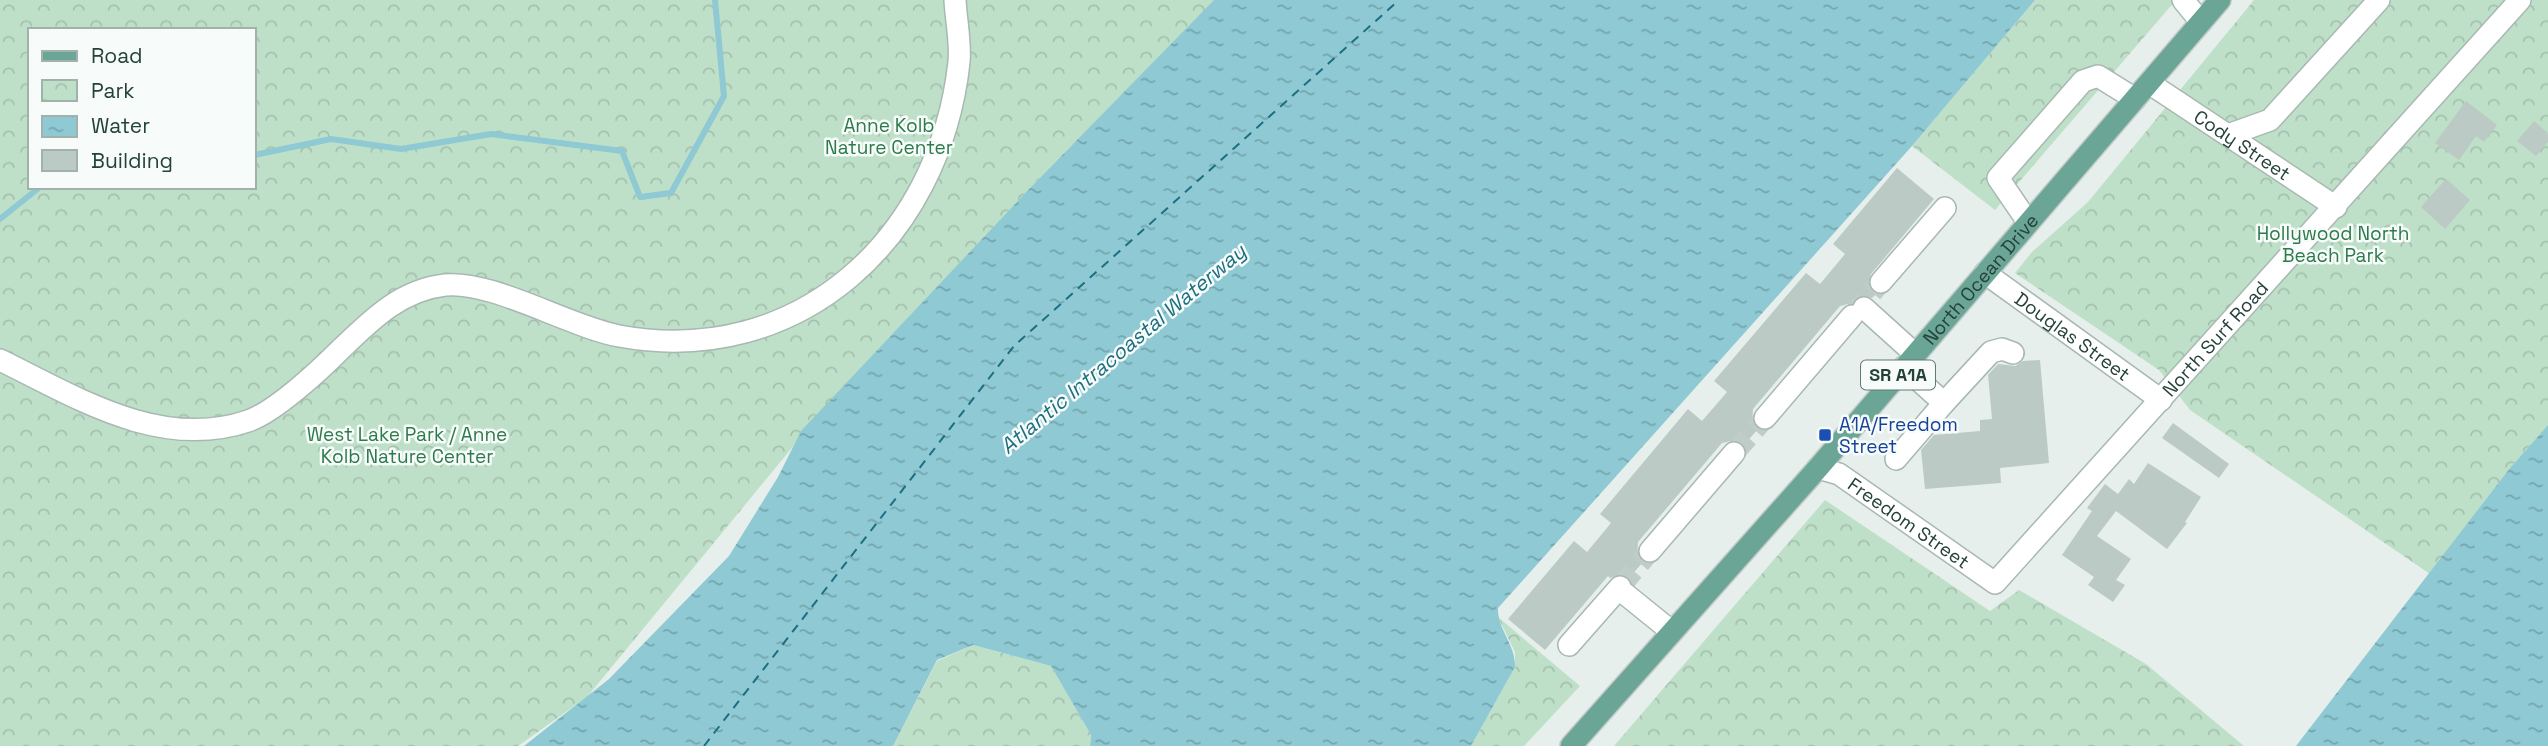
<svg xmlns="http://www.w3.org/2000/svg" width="2548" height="746" viewBox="0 0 2548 746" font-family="'Space Grotesk',sans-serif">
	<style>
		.park { fill: url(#park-crowns); fill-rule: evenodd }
		.water { fill: url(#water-ripples) }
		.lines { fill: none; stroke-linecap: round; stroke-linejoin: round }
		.stream { stroke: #8ec9d4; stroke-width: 6 }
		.ferry { stroke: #1c6f80; stroke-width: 2; stroke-dasharray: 9 7; stroke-linecap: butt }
		.building { fill: #bbcac4 }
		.minor-tunnel { stroke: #bfccc8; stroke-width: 21; stroke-dasharray: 21 10; stroke-linecap: butt }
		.minor-casing { stroke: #a8b8b2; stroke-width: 24 }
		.major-casing { stroke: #c2cac8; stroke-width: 24 }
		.minor { stroke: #fff; stroke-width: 21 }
		.major { stroke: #6aa596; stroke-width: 21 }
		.transit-dot { fill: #1a4fb4; stroke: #f7fbf9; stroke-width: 2.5 }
		.labels { text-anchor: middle; stroke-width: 5; stroke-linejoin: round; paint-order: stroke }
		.shield { fill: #f7fbf9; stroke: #637a73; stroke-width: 2 }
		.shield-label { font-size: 18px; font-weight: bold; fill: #24423a }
		.park-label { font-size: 19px; fill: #2d7a4b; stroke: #f7fbf9 }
		.street-label { font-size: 19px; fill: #24423a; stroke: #f7fbf9 }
		.transit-label { font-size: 19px; fill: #164399; stroke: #f7fbf9; text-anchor: start }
		.water-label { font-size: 21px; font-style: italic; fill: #1c6f80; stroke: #f7fbf9 }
	</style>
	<defs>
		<pattern id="park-crowns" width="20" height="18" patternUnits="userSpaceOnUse" patternTransform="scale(1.75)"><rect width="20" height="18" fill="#bfe0c8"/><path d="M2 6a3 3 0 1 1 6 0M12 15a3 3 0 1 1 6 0" fill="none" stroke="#a4c1ad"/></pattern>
		<pattern id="water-ripples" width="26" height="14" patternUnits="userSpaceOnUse" patternTransform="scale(1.75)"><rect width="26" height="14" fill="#8ec9d4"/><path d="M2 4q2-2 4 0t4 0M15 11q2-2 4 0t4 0" fill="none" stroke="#74a5ad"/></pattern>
	</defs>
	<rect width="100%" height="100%" fill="#e6efeb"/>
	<g class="park">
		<path d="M0 0H1245L1070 147 1030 188 833 398 587 697 518 746H0ZM30 30H254V187H30Z"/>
		<path d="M2035 0H2176L1995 210 1912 146Z"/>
		<path d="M2254 0H2548V425L2510 468 2430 574 2190 410 2159 370 2015 273 2032 252 2088 202Z"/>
		<path d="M1825 500 1990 611 2019 590 2146 664 2244 746H1614Z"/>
		<path d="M1498 617 1580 686 1524 746H1471L1515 667V652Z"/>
		<path d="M973 645 1051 666 1091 735 1090 746H893L937 661Z"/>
	</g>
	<g class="water">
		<path d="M1214 0H2035L1912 146 1498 608C1497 629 1516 645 1515 667L1471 746H1090L1091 735 1051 666 973 645 937 660 893 746H524L609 679 729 556 778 477 801 431 1030 188Z"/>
		<path d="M2548 425V746H2296L2510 468Z"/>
	</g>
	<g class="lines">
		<g class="stream">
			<path d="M254 155 331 139 401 149 491 134 622 151 640 197 671 193 724 96 715 0"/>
			<path d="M0 219 40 187"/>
		</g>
		<path class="ferry" d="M704 746 1014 346 1399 0"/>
	</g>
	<g class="building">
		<path d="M2466 101 2497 125 2484 142 2476 136 2459 160 2435 143Z"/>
		<path d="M2534 121 2548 133V142L2536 156 2517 141Z"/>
		<path d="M1897 168 1934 199 1871 274 1868 286 1876 294 1872 298 1859 296 1852 303 1840 306 1753 409 1752 422 1758 429 1744 445 1736 440 1722 443 1638 542 1637 555 1643 562 1629 578 1622 574 1610 578 1608 576 1545 650 1508 619 1574 541 1587 552 1611 523 1600 514 1688 409 1702 421 1727 392 1714 381 1806 273 1820 284 1845 254 1833 244Z"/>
		<path d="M2446 179 2470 200 2445 229 2421 207Z"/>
		<path d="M2040 360 2049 463 2000 468 2001 483 1925 489 1921 450 1934 435 1980 431V420L1992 419 1988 375 1998 364 2015 366 2023 361Z"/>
		<path d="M2173 423 2229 464 2219 478 2162 438Z"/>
		<path d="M2148 463 2201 497 2185 522 2187 523 2167 549 2116 511 2097 536 2131 559 2116 580 2125 585 2113 602 2088 585 2094 577 2062 555 2092 511 2087 508 2105 484 2118 494 2129 479 2134 484Z"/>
	</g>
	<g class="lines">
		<g class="minor-tunnel">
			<path d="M1852 316 1881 282"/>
			<path d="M1734 453 1765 418"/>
			<path d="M1620 587 1650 551"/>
		</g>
		<defs>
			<g id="minor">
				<path d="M2183 0 2201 22"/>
				<path id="s1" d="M2149 83 2336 207"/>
				<path d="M2228 135 2270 120 2379 0"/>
				<path d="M2028 222 1998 178 2083 81 2098 76 2135 99"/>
				<path id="s2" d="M1985 273 2161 400"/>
				<path d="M1881 282 1945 208"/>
				<path d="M1864 308 1915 354"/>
				<path d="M0 360C76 397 160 451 248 421 275 412 320 370 341 349 372 319 401 290 445 285 492 280 570 327 619 336 799 369 940 238 959 62 961 43 956 20 955 0"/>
				<path d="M1904 367 1944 403 1991 352 2002 349 2013 353"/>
				<path d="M1765 418 1852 316"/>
				<path d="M1896 459 1944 403"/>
				<path id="s3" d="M1818 468 1839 474 1995 583 2520 0"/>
				<path d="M1650 551 1734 453"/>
				<path d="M1619 589 1671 631"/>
				<path d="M1569 645 1620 587"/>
			</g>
			<g id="major">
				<path id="s4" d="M1571 746 1818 468 2220 0"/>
			</g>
		</defs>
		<use href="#minor" class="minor-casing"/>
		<use href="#major" class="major-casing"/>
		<use href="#minor" class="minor"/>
		<use href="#major" class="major"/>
	</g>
	<rect class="transit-dot" x="1818" y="428" width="14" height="14" rx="3.5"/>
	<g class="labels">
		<rect class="shield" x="1861" y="360.5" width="74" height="29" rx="5"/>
		<g class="shield-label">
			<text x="1898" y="381">SR A1A</text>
		</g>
		<g class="park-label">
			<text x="889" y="132">Anne Kolb<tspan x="889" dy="22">Nature Center</tspan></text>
			<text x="2333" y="240">Hollywood North<tspan x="2333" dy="22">Beach Park</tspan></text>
			<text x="407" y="441">West Lake Park / Anne<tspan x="407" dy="22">Kolb Nature Center</tspan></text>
		</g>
		<g class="street-label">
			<text dy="7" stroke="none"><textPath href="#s1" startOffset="112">Cody Street</textPath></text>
			<text dy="7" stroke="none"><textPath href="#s4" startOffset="621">North Ocean Drive</textPath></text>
			<text dy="7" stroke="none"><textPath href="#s2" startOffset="108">Douglas Street</textPath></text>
			<text dy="7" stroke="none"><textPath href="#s3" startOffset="541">North Surf Road</textPath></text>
			<text dy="7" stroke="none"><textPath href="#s3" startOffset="107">Freedom Street</textPath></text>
		</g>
		<g class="transit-label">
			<text x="1839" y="431">A1A/Freedom<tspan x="1839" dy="22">Street</tspan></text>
		</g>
		<g class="water-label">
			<text transform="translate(1123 349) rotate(-40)" y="7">Atlantic Intracoastal Waterway</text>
		</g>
	</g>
	<rect x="28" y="28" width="228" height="161" fill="#f7fbf9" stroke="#a3b1ad" stroke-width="2"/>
	<rect x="42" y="51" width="35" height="10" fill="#6aa596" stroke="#a3b1ad" stroke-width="2"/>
	<text x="91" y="63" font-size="21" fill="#24423a">Road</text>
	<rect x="42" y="80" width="35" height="21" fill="url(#park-crowns)" stroke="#a3b1ad" stroke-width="2"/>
	<text x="91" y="98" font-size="21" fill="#24423a">Park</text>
	<rect x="42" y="116" width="35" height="21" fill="url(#water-ripples)" stroke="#a3b1ad" stroke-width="2"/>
	<text x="91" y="133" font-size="21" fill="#24423a">Water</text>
	<rect x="42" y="150" width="35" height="21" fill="#bbcac4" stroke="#a3b1ad" stroke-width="2"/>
	<text x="91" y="168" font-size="21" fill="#24423a">Building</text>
</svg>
